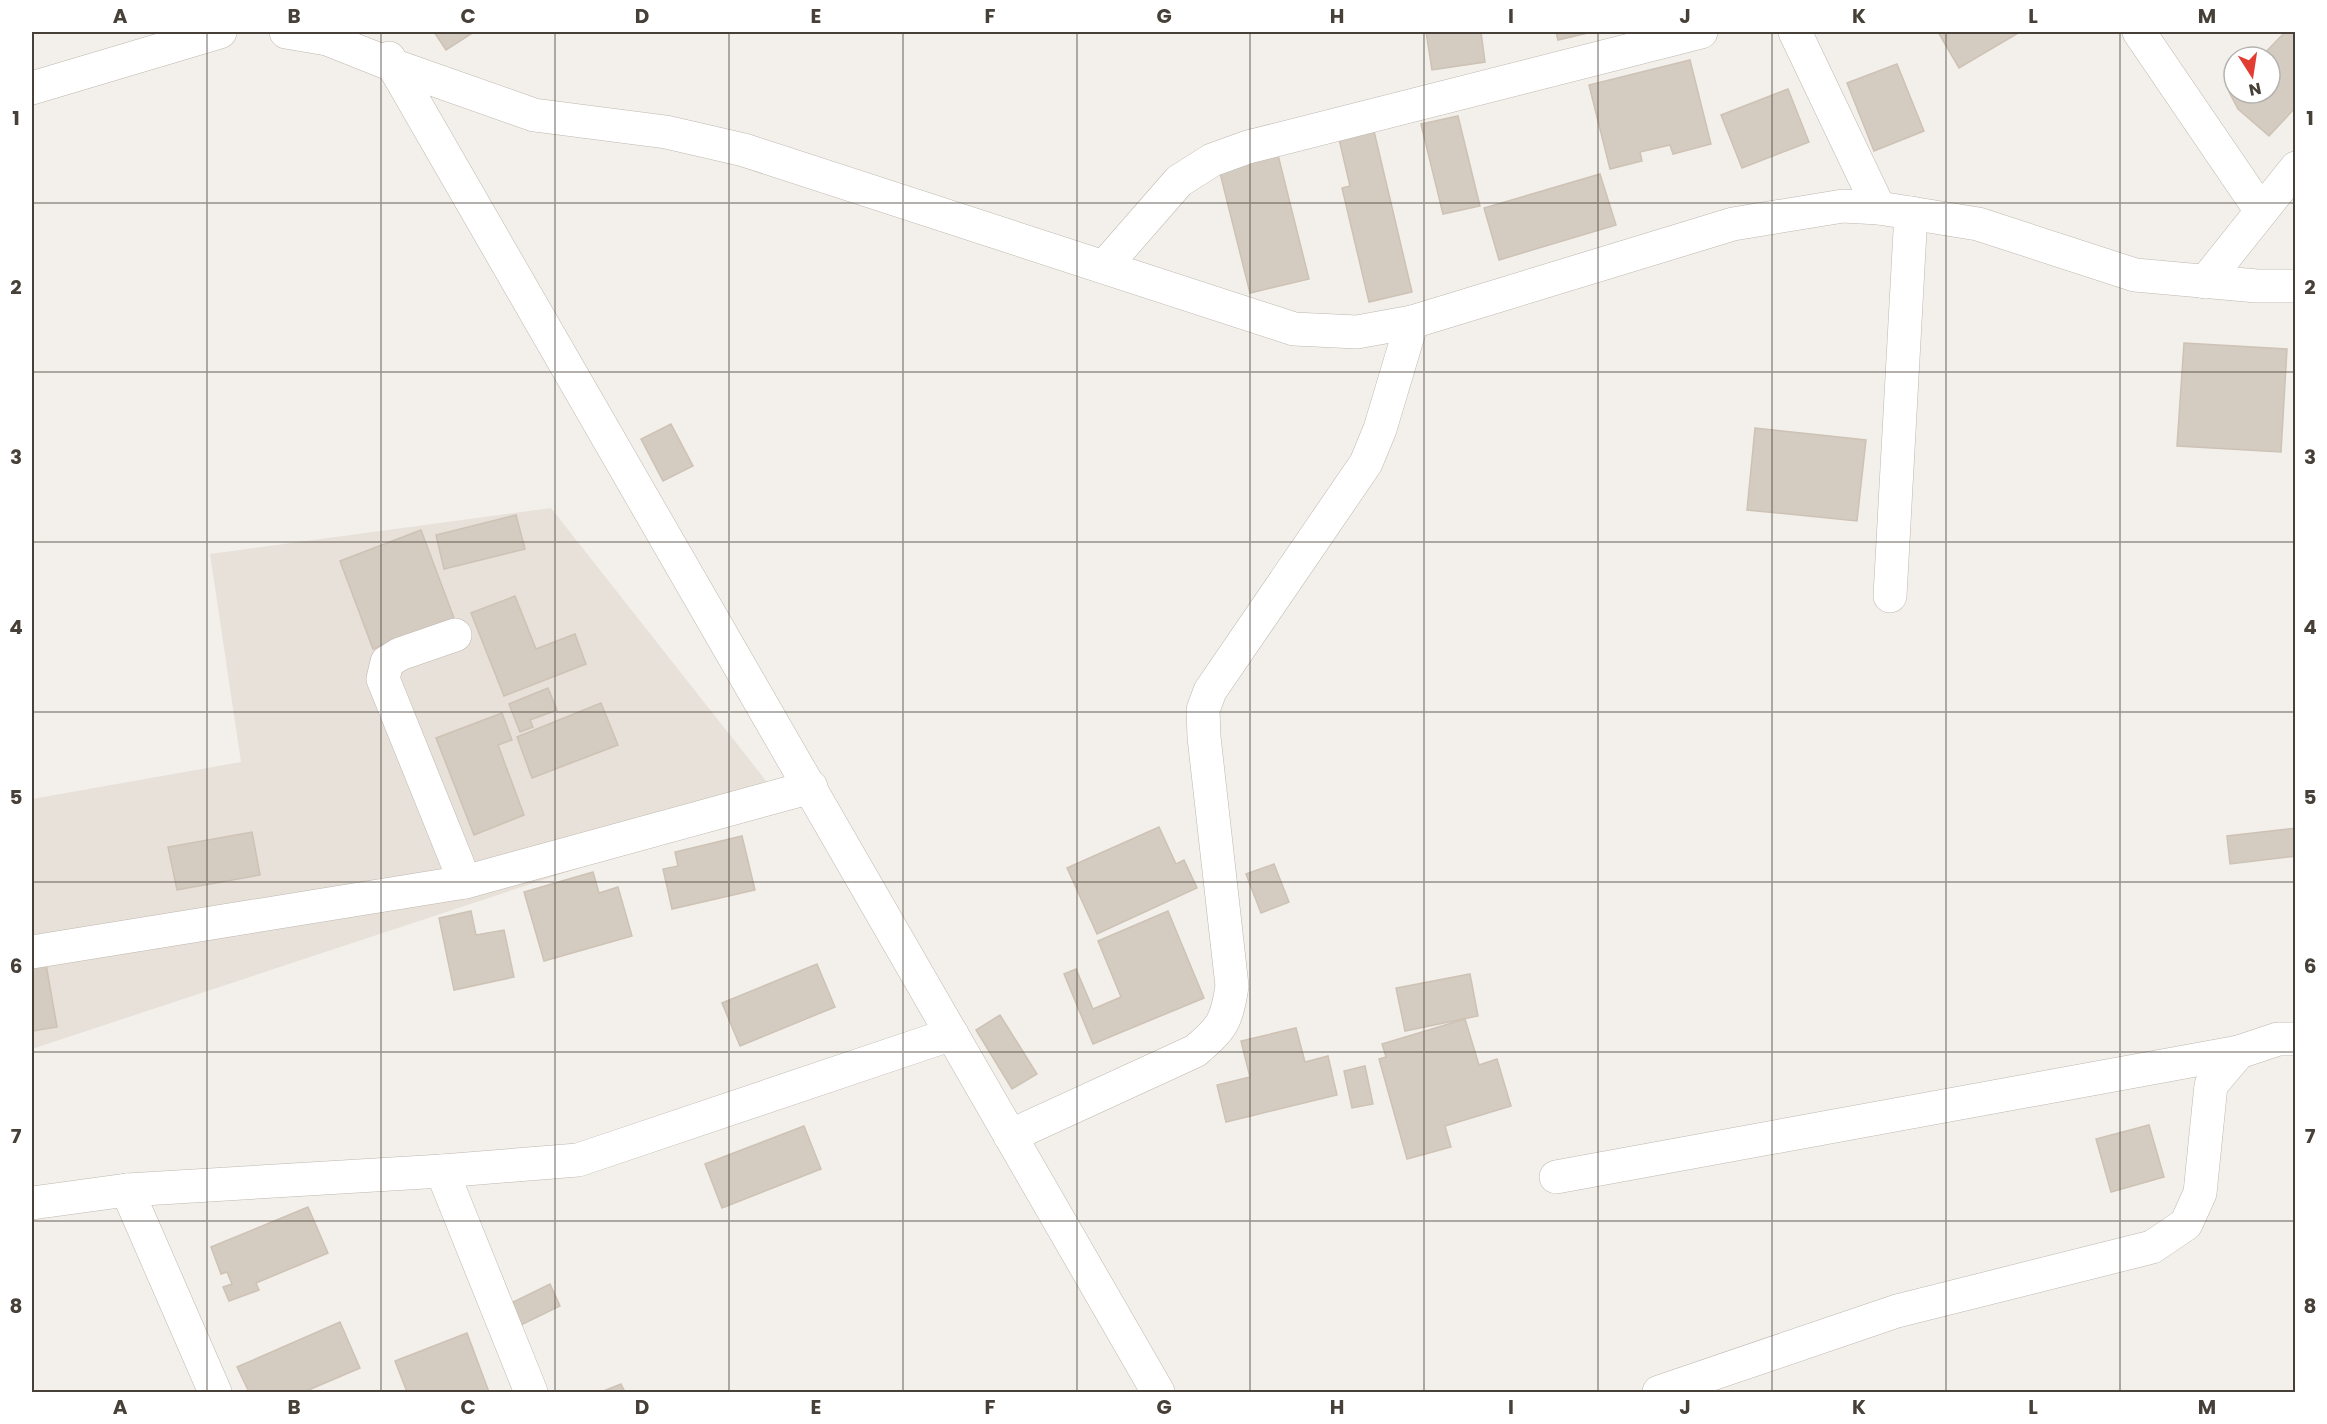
<svg xmlns="http://www.w3.org/2000/svg" width="2327" height="1424" viewBox="0 0 2327 1424" font-family="Poppins,sans-serif">
	<style>
		.residential { fill: #e7e1d9 }
		.building { fill: #d4cbc1; stroke: #cec2b5; stroke-width: 1.5 }
		.lines { fill: none; stroke-linecap: round; stroke-linejoin: round }
		.minor-casing { stroke: #beb7ae; stroke-width: 34 }
		.minor { stroke: #fff; stroke-width: 33 }
		.grid { fill: none; stroke: #474039; stroke-width: 1.5; stroke-opacity: 0.55 }
		.neatline { fill: none; stroke: #474039; stroke-width: 2 }
		.grid-label { font-size: 20px; text-anchor: middle; font-weight: bold; fill: #474039 }
	</style>
	<rect width="100%" height="100%" fill="#f3f0eb"/>
	<path class="residential" d="M551 508 782 801 32 1049V799L241 762 210 554Z"/>
	<g class="building">
		<path d="M434 32H474L446 50Z"/>
		<path d="M1426 32H1481L1485 62 1432 70Z"/>
		<path d="M1556 32H1592L1558 40Z"/>
		<path d="M1938 32H2020L1959 68Z"/>
		<path d="M2285 32H2296V107L2269 136 2238 109 2229 92 2234 87V93H2270V57H2261Z"/>
		<path d="M1690 60 1711 144 1673 154 1670 145 1640 152 1642 161 1610 169 1589 85Z"/>
		<path d="M1897 64 1924 131 1874 151 1847 83Z"/>
		<path d="M1788 89 1809 142 1742 168 1721 115Z"/>
		<path d="M1458 116 1480 206 1443 214 1421 124Z"/>
		<path d="M1374 131 1412 292 1369 302 1342 188 1350 186 1339 139Z"/>
		<path d="M1277 151 1309 279 1250 293 1218 165Z"/>
		<path d="M1600 174 1616 225 1499 260 1484 208Z"/>
		<path d="M2184 343 2287 349 2281 452 2177 446Z"/>
		<path d="M671 424 693 466 663 481 641 439Z"/>
		<path d="M1755 428 1866 440 1857 521 1747 510Z"/>
		<path d="M516 515 525 549 444 569 436 535Z"/>
		<path d="M421 530 454 618 373 649 340 561Z"/>
		<path d="M515 596 536 649 575 634 586 664 504 696 471 613Z"/>
		<path d="M548 688 557 710 530 720 533 727 520 732 509 704Z"/>
		<path d="M601 703 618 745 532 778 517 737Z"/>
		<path d="M502 713 512 740 498 745 524 815 474 835 436 738Z"/>
		<path d="M1159 827 1176 864 1184 860 1197 888 1097 934 1067 868Z"/>
		<path d="M2296 828V856L2230 864 2227 836Z"/>
		<path d="M252 832 260 875 177 890 168 847Z"/>
		<path d="M742 836 755 890 672 909 663 869 678 866 675 852Z"/>
		<path d="M1274 864 1289 902 1261 913 1246 874Z"/>
		<path d="M593 872 599 893 618 887 632 936 544 961 524 892Z"/>
		<path d="M471 911 476 935 504 930 514 977 454 990 439 918Z"/>
		<path d="M1168 911 1204 998 1093 1044 1064 974 1076 969 1093 1009 1121 997 1098 941Z"/>
		<path d="M46 964 57 1027 32 1031V967Z"/>
		<path d="M817 964 835 1007 740 1046 722 1003Z"/>
		<path d="M1470 974 1478 1016 1405 1031 1396 988Z"/>
		<path d="M1000 1015 1037 1074 1012 1089 976 1030Z"/>
		<path d="M1465 1019 1479 1065 1497 1059 1511 1106 1445 1126 1451 1147 1407 1159 1379 1059 1386 1057 1382 1044Z"/>
		<path d="M1296 1028 1305 1062 1328 1056 1337 1095 1226 1122 1217 1085 1250 1077 1241 1041Z"/>
		<path d="M1365 1066 1373 1104 1352 1108 1344 1071Z"/>
		<path d="M2149 1125 2164 1177 2111 1192 2096 1139Z"/>
		<path d="M804 1126 821 1169 722 1208 705 1164Z"/>
		<path d="M308 1207 328 1253 256 1283 259 1290 229 1301 223 1287 232 1284 227 1272 221 1274 211 1247Z"/>
		<path d="M550 1284 560 1306 519 1326 509 1304Z"/>
		<path d="M340 1322 360 1368 304 1392H249L237 1367Z"/>
		<path d="M467 1333 489 1392H407L395 1361Z"/>
		<path d="M621 1384 625 1392H601Z"/>
	</g>
	<g class="lines">
		<defs>
			<g id="minor">
				<path d="M286 32 327 39 395 66 534 115 666 132 744 150 1294 329 1357 332 1412 322 1733 224 1843 206 1879 208 1978 224 2135 275 2257 286H2296"/>
				<path d="M1795 32 1879 208"/>
				<path d="M2139 32 2261 211"/>
				<path d="M389 58 1158 1392"/>
				<path d="M32 88 220 32"/>
				<path d="M1104 267 1179 181 1212 160 1248 147 1701 32"/>
				<path d="M2205 282 2296 168"/>
				<path d="M1890 596 1911 213"/>
				<path d="M455 635 400 654 387 662 383 679 465 882"/>
				<path d="M32 952 465 882 811 787"/>
				<path d="M1010 1136 1195 1051C1222 1029 1227 1021 1232 986L1204 737 1203 710 1210 691 1366 463 1380 429 1412 322"/>
				<path d="M442 1171 531 1392"/>
				<path d="M1556 1177 2239 1052"/>
				<path d="M32 1203 127 1190"/>
				<path d="M215 1392 127 1190 442 1171 578 1160 952 1034"/>
				<path d="M1659 1392 1897 1311 2152 1247 2186 1224 2200 1193 2211 1085 2239 1052 2278 1039H2296"/>
			</g>
		</defs>
		<use href="#minor" class="minor-casing"/>
		<use href="#minor" class="minor"/>
	</g>
	<path class="grid" d="M207 32V1392M381 32V1392M555 32V1392M729 32V1392M903 32V1392M1077 32V1392M1250 32V1392M1424 32V1392M1598 32V1392M1772 32V1392M1946 32V1392M2120 32V1392M32 203H2296M32 372H2296M32 542H2296M32 712H2296M32 882H2296M32 1052H2296M32 1221H2296"/>
	<rect width="2327" height="1424" fill="none" stroke="#ffffff" stroke-width="66"/>
	<g transform="translate(2252 75) rotate(168)"><circle r="28" fill="#ffffff" stroke="#b5b3b0" stroke-width="1.5"/>
	<path d="M0-4.5L10 22L0 15L-10 22Z" fill="#e23d33"/>
	<text y="-9" font-size="16" font-weight="bold" text-anchor="middle" fill="#474039">N</text>
	</g>
	<rect x="33" y="33" width="2261" height="1358" class="neatline"/>
	<g class="grid-label">
		<text x="120" y="23">A</text>
		<text x="294" y="23">B</text>
		<text x="468" y="23">C</text>
		<text x="642" y="23">D</text>
		<text x="816" y="23">E</text>
		<text x="990" y="23">F</text>
		<text x="1164" y="23">G</text>
		<text x="1337" y="23">H</text>
		<text x="1511" y="23">I</text>
		<text x="1685" y="23">J</text>
		<text x="1859" y="23">K</text>
		<text x="2033" y="23">L</text>
		<text x="2207" y="23">M</text>
		<text x="16" y="125">1</text>
		<text x="2310" y="125">1</text>
		<text x="16" y="294">2</text>
		<text x="2310" y="294">2</text>
		<text x="16" y="464">3</text>
		<text x="2310" y="464">3</text>
		<text x="16" y="634">4</text>
		<text x="2310" y="634">4</text>
		<text x="16" y="804">5</text>
		<text x="2310" y="804">5</text>
		<text x="16" y="973">6</text>
		<text x="2310" y="973">6</text>
		<text x="16" y="1143">7</text>
		<text x="2310" y="1143">7</text>
		<text x="16" y="1313">8</text>
		<text x="2310" y="1313">8</text>
		<text x="120" y="1414">A</text>
		<text x="294" y="1414">B</text>
		<text x="468" y="1414">C</text>
		<text x="642" y="1414">D</text>
		<text x="816" y="1414">E</text>
		<text x="990" y="1414">F</text>
		<text x="1164" y="1414">G</text>
		<text x="1337" y="1414">H</text>
		<text x="1511" y="1414">I</text>
		<text x="1685" y="1414">J</text>
		<text x="1859" y="1414">K</text>
		<text x="2033" y="1414">L</text>
		<text x="2207" y="1414">M</text>
	</g>
</svg>
